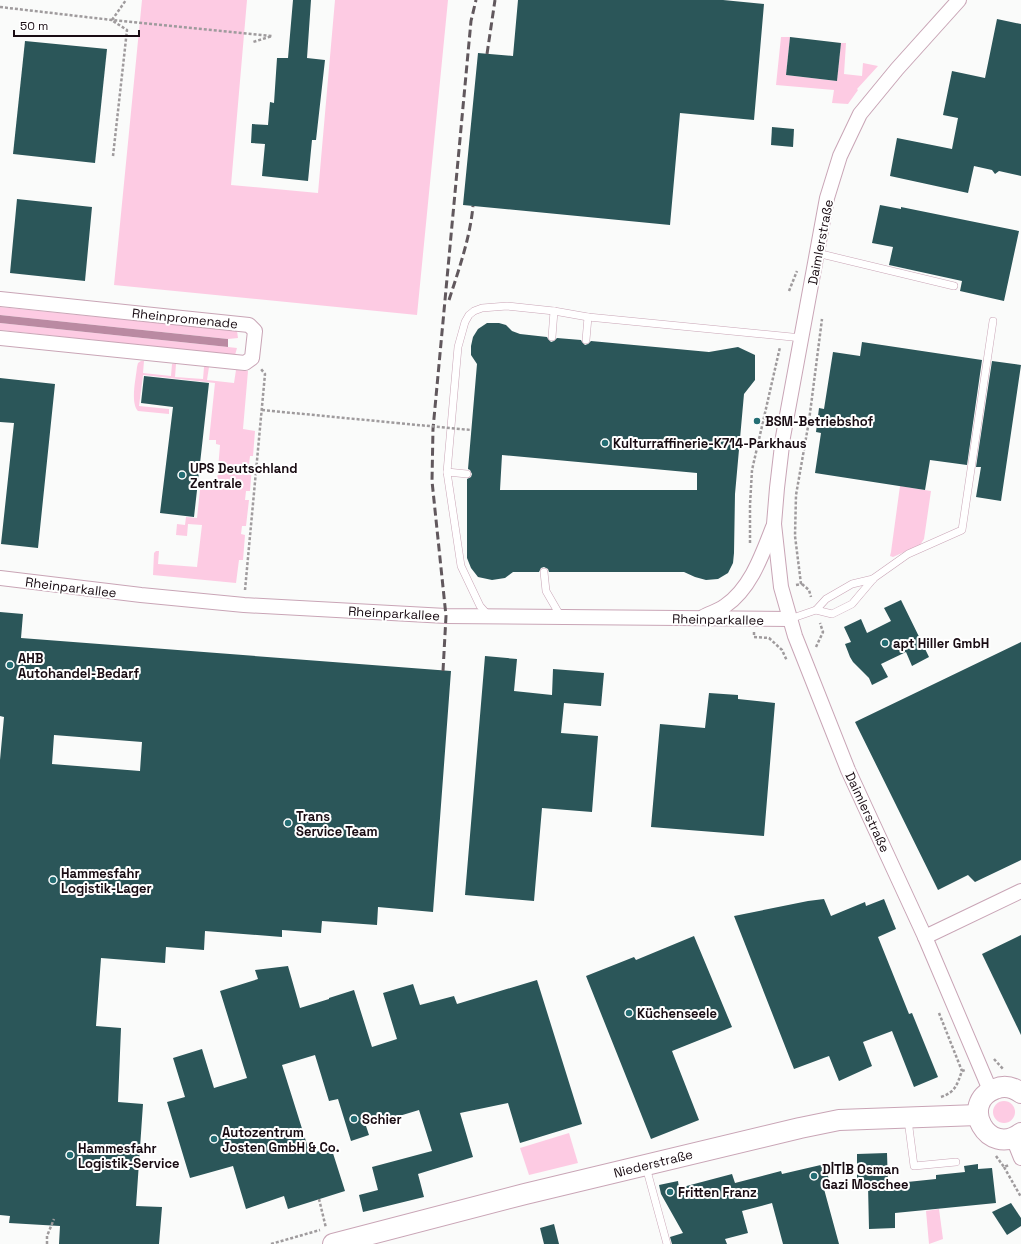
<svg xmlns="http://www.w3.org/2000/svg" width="1021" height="1244" viewBox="0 0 1021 1244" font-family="'Space Grotesk',sans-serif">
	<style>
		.green { fill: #fdcbe3 }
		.water { fill: #ba8aa2 }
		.building { fill: #2b5659; fill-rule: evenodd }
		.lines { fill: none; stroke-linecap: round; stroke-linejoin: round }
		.lane-casing { stroke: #c9a5b6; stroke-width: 8 }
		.street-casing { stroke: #c9a5b6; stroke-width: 16 }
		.secondary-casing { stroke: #c9a5b6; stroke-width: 22 }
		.path { stroke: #9f9b9d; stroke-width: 2.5; stroke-dasharray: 3 2; stroke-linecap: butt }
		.lane { stroke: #fff; stroke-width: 7 }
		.street { stroke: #fff; stroke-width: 14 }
		.secondary { stroke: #fff; stroke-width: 20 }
		.rail { stroke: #61585d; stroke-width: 3; stroke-dasharray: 8 4; stroke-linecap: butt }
		.path-bridge { stroke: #9f9b9d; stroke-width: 2.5; stroke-dasharray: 3 2; stroke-linecap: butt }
		.poi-dot { fill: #246e74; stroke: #fff; stroke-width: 1.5 }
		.labels { text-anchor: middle; stroke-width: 4; stroke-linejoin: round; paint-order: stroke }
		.street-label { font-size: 13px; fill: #190c13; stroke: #fff }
		.poi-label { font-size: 13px; font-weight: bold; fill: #190c13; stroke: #fff; text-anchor: start }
	</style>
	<rect width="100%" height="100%" fill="#fafbfa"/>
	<g class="green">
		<path d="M142 0H247L231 185 318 193 335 0H448L417 315 114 285Z"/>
		<path d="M781 37H790L786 75 837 81 841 43H846L844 74 862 76 863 63 878 66 857 89 858 90 848 104 832 103 834 90 776 85Z"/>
		<path d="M0 307 237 331 238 338 228 339 0 315Z"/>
		<path d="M0 323 228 347 237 348 235 355 0 330Z"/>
		<path d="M141 361H144L143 373 171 376 172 364H176L175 377 203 379 204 367H209L207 380 234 383 236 370 248 371 243 429 255 431 253 456H250L249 465 252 466 250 491H246L245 500H249L246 526H242L241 534 245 535 243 560H239L236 583 153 575 154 553 156 551H159L158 564 197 567 202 525 188 524 187 536 176 535 177 524 185 525 186 517 197 518 201 481 217 482 220 445 216 444V440H209L215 383 143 375 139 406 169 409V414L138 411C130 403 136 378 137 367L138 363Z"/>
		<path d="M900 486 931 491 924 539 920 545 893 557 890 556 891 552Z"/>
		<circle cx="1004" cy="1112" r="11"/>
		<path d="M569 1133 578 1163 529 1175 520 1148Z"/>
		<path d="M939 1209 943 1239 929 1244 926 1211Z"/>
	</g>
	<path class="water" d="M0 315 228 339V347L0 323Z"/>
	<g class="building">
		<path d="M293 0H311L307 58 325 60 316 140H312L308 181 262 176 265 144 251 143 252 124 268 125 270 102 274 103 277 58H288Z"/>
		<path d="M518 0H723L764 4 754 120 680 113 670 225 463 205 478 53 513 56Z"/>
		<path d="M997 19 1021 24V176L999 171 995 174 992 170 974 166 968 193 890 176 897 138 952 149 958 118 943 115 952 71 985 78Z"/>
		<path d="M790 37 841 43 837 81 786 75Z"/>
		<path d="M25 41 107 49 95 163 13 154Z"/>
		<path d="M772 127 794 129 793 147 771 145Z"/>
		<path d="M17 199 92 207 85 281 10 273Z"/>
		<path d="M880 205 901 209V207L1019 231 1004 301 960 291 962 281 889 265 893 247 872 243Z"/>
		<path d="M487 323H499L506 325 512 331 520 334 547 337 548 339 551 342 554 341 557 338 581 340 582 342 585 345 588 344 591 341 709 352 738 347 755 355V380L744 394 735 494 734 553 733 563 728 573 718 579 706 580 695 577 684 572H549L548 569 544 567 541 568 539 572H513L505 578 492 580 478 577 471 568 467 558V479L471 477 472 474 470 470 468 469 477 364 471 355V346L473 337 478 329ZM502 455 697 473V490H500Z"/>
		<path d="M862 342 982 360 967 465 930 460 925 490 815 473 821 433 816 432 819 408 824 409 833 352 860 356Z"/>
		<path d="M992 361 1021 365 1001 501 976 497 981 467H976Z"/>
		<path d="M144 376 209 383 194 517 160 513 173 407 141 403Z"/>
		<path d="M0 378 55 384 38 548 1 544 14 423 0 422Z"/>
		<path d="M901 600 929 657 912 666 906 652 881 664 888 677 872 685 869 678 853 662 850 657 845 644 851 642 844 627 861 619 867 633 891 621 884 608Z"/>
		<path d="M0 612 23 614 21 638 451 671 433 912 378 907 377 925 322 921 321 933 282 930V937L205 931 204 950 166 947 165 963 101 958 96 1026 121 1028 118 1102 143 1104 136 1206 162 1207 159 1244H59L60 1226 9 1223 10 1216 0 1215V760L4 717 0 716ZM54 735 142 742 140 771 52 764Z"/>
		<path d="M1021 642V860L975 882 968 875 938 890 855 722Z"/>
		<path d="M485 656 517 659 514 691 552 695 553 669 604 673 601 706 564 703 561 733 598 736 592 812 542 808 534 901 465 895Z"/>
		<path d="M709 693 738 695V699L775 703 764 836 651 827 660 724 705 728Z"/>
		<path d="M824 899 831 916 865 902 866 906 884 899 896 929 878 937 909 1014 912 1013 938 1077 914 1087 892 1031 863 1042 872 1066 839 1081 829 1056 794 1069 734 916 808 901Z"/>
		<path d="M1021 935V1035L982 954Z"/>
		<path d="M694 936 732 1027 672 1051 699 1120 651 1139 586 976 634 957 636 960Z"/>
		<path d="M288 966 300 1008 329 999V998L354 990 372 1047 397 1039 383 993 413 984 420 1005 454 996 457 1004 537 980 582 1124 520 1143 508 1103 460 1113 473 1157 418 1174 424 1197 363 1212 359 1195 378 1190 372 1167 432 1151 419 1110 366 1126 369 1135 351 1141 338 1099 329 1101 315 1055 282 1065 310 1154 331 1147 345 1191 288 1209 284 1196 246 1209 233 1166 190 1178 167 1102 185 1097 173 1058 202 1049 214 1088 247 1078 220 991 258 979 255 970Z"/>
		<path d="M887 1153 888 1184 936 1179V1175L965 1172 964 1166 978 1164V1169L992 1168 996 1203 895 1213V1228L869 1229 868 1185H857V1154Z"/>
		<path d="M825 1164 831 1188 824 1189 839 1244H783L772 1203 742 1211 748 1233 725 1239 727 1244H672L670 1237 683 1233 661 1194 659 1185 678 1181 679 1188 732 1174 735 1183 781 1171 782 1174Z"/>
		<path d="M1011 1203 1021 1218V1226L1007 1235 992 1212Z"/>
		<path d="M554 1224 559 1244H544L540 1228Z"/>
	</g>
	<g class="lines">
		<defs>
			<g id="lane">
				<path d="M817 253 954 286"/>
				<path d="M552 337 554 311"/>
				<path d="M586 340 588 317"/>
				<path d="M447 472 467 474"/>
				<path d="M544 572 546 591 561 617"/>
				<path d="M816 610 832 614 852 604 874 578 908 554 962 530 993 321"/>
				<path d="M489 616 480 606 461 566 447 472 458 347 465 322 469 315 474 311 482 308 507 306 554 311 588 317 802 338"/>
				<path d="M790 619 816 610 826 599 852 584 873 579"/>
				<path d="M908 1120 914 1166 956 1162"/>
				<path d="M646 1167 667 1244"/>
			</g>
			<g id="street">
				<path d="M959 0 897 69 860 114 840 156 827 198 783 437 777 488 774 524 781 587 795 636 848 770 925 937 990 1090"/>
				<path d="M0 299 249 325 255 331 252 358 245 363 0 338"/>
				<path d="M0 578 141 595 244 605 446 616 790 619"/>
				<path d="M703 617C710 613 719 611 725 606 751 588 762 555 773 527"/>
				<path d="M925 937 1021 891"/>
				<path d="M1013 1138 1021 1158"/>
			</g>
			<g id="secondary">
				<path d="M1021 1093C1013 1087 1004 1085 995 1089 958 1103 988 1158 1021 1133"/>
				<path d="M333 1244 525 1194 800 1128 839 1120 978 1115"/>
			</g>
		</defs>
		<use href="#lane" class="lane-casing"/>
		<use href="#street" class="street-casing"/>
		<use href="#secondary" class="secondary-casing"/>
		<g class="path">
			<path d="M0 7 112 20 272 36 253 42"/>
			<path d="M112 20 126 0"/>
			<path d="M113 156 127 30 113 21"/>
			<path d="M789 291 797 271"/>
			<path d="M262 410 397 423"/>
			<path d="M750 543V505L752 470 780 347"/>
			<path d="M802 584 809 590 811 597"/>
			<path d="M796 585 801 584 795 536 796 495 809 421 822 319"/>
			<path d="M245 590 265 374 261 369"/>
			<path d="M754 632V637L769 638 782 650 787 661"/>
			<path d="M816 647 823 632 820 623"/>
			<path d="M939 1013 962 1071"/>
			<path d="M994 1059 1003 1069"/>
			<path d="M941 1097C956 1092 957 1084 962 1071L965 1070"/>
			<path d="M996 1156 1004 1167 1009 1165"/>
			<path d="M1004 1167 1021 1197"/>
			<path d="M319 1199 326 1228"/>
			<path d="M47 1244V1236L54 1219"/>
			<path d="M271 1244 320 1230"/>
		</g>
		<use href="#lane" class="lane"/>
		<use href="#street" class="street"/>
		<use href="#secondary" class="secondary"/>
		<g class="rail">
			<path d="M487 54 495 0"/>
			<path d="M449 300C459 269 470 238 473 206"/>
			<path d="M443 671 446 616 432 481 433 429 471 21 476 0"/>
		</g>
		<path class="path-bridge" d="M397 423 471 430"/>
	</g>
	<g class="poi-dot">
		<circle cx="757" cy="421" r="4"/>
		<circle cx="605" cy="443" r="4"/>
		<circle cx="182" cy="475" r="4"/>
		<circle cx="885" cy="643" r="4"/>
		<circle cx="10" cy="665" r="4"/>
		<circle cx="288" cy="823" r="4"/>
		<circle cx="53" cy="880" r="4"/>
		<circle cx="629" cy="1013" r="4"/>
		<circle cx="354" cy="1119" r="4"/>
		<circle cx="214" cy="1139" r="4"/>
		<circle cx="70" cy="1155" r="4"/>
		<circle cx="814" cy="1176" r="4"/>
		<circle cx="670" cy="1192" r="4"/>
	</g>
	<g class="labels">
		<g class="street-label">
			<text transform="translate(820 242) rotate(-79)" y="5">Daimlerstraße</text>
			<text transform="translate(185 318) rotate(6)" y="5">Rheinpromenade</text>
			<text transform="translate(71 587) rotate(7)" y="5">Rheinparkallee</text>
			<text transform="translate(394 613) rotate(3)" y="5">Rheinparkallee</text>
			<text transform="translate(718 619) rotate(1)" y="5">Rheinparkallee</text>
			<text transform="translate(868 812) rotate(65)" y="5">Daimlerstraße</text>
			<text transform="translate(653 1163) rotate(-14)" y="5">Niederstraße</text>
		</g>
		<g class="poi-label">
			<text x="765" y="426">BSM-Betriebshof</text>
			<text x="613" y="448">Kulturraffinerie-K714-Parkhaus</text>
			<text x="190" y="473">UPS Deutschland<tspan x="190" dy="15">Zentrale</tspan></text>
			<text x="893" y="648">apt Hiller GmbH</text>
			<text x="18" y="663">AHB<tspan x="18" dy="15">Autohandel-Bedarf</tspan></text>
			<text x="296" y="821">Trans<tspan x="296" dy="15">Service Team</tspan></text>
			<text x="61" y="878">Hammesfahr<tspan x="61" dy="15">Logistik-Lager</tspan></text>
			<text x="637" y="1018">Küchenseele</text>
			<text x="362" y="1124">Schier</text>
			<text x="222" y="1137">Autozentrum<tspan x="222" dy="15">Josten GmbH &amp; Co.</tspan></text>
			<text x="78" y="1153">Hammesfahr<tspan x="78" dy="15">Logistik-Service</tspan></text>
			<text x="822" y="1174">DİTİB Osman<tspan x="822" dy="15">Gazi Moschee</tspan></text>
			<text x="678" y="1197">Fritten Franz</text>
		</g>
	</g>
	<path d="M14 30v6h125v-6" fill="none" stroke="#190c13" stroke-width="2"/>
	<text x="20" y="30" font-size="12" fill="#190c13" stroke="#ffffff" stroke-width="3" paint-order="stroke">50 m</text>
</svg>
